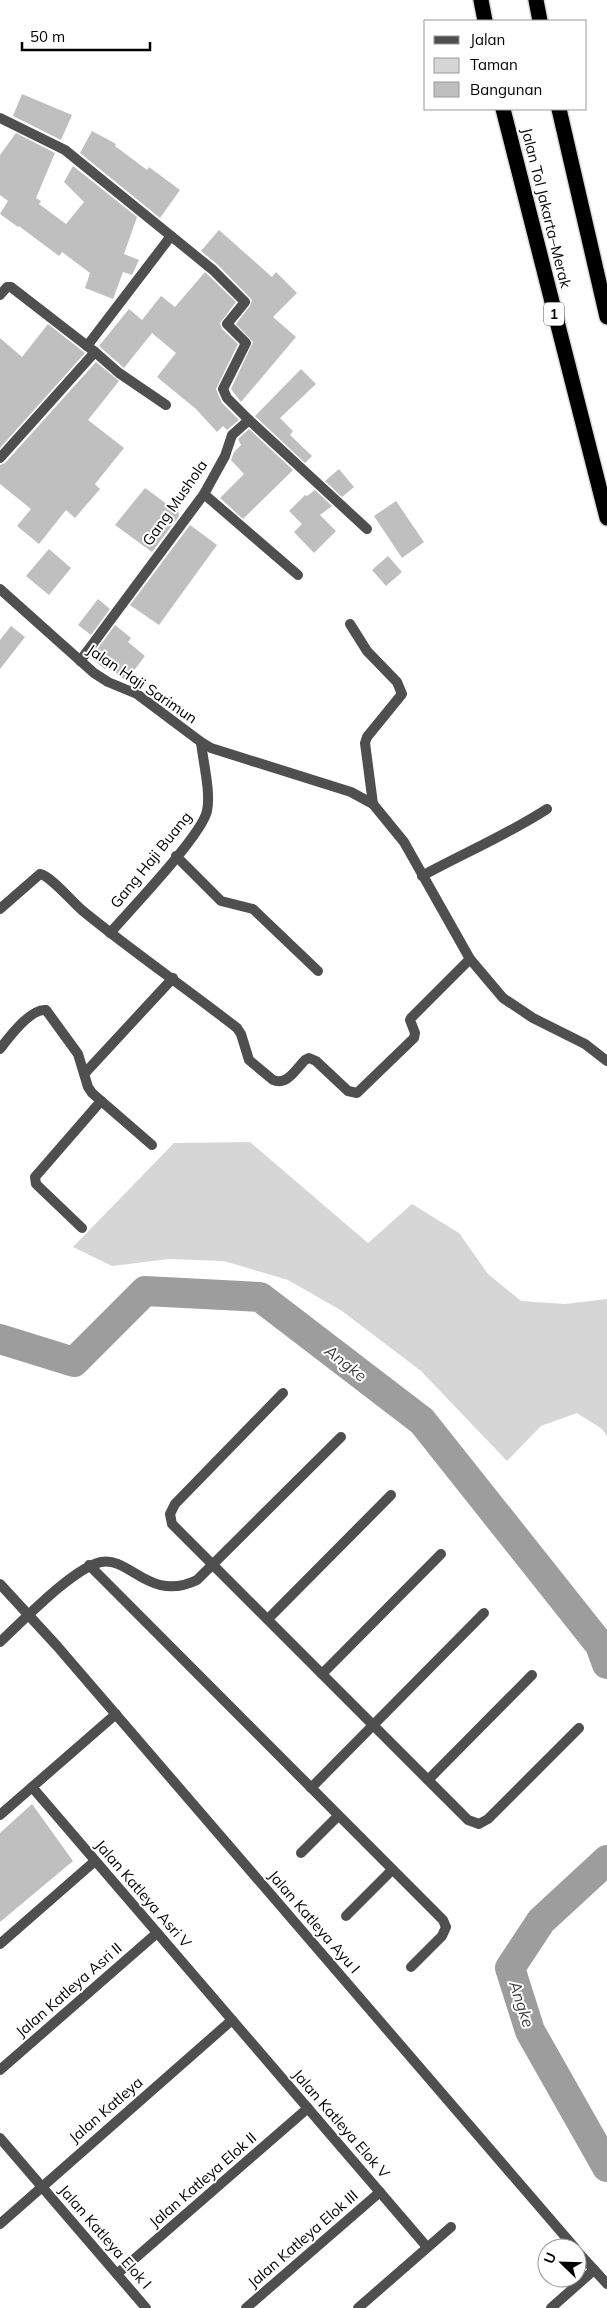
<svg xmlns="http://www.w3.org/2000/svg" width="607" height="2308" viewBox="0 0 607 2308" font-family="Mulish,sans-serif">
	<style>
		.green { fill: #d6d6d6 }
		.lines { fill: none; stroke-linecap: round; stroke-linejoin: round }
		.river { stroke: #9d9d9d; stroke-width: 30 }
		.building { fill: #bfbfbf }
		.highway-casing { stroke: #dbdbdb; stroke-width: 18 }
		.street { stroke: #4f4f4f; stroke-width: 10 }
		.highway { stroke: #000; stroke-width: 15 }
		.labels { text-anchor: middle; stroke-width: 4; stroke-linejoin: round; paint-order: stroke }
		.shield { fill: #fff; stroke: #4c4c4c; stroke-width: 1 }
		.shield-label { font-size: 14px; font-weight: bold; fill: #000 }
		.street-label { font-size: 15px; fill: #000; stroke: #fff }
		.water-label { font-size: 16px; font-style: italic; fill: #3e3e3e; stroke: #fff }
	</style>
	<rect width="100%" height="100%" fill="#fff"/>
	<path class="green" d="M250 1142 368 1243 412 1204 459 1233 488 1274 521 1301 565 1304 607 1299V1436L602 1429 577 1413 541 1426 507 1461 421 1371 342 1311 288 1280 224 1261 169 1259 112 1266 73 1247 174 1143Z"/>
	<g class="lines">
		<g class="river">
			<path d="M0 1339 74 1362 145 1291 260 1297 422 1421 600 1645 607 1664"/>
			<path d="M607 1860 541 1921 510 1968 530 2031 607 2167"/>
		</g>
	</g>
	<g class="building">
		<path d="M22 94 72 115 61 140 13 116Z"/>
		<path d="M92 131 116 144 115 146 147 170 149 167 180 190 160 218 80 153Z"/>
		<path d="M16 133 55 153 36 198 41 201 39 204 66 224 84 202 64 182 73 166 137 217 124 254 139 260 132 275 123 272 113 299 85 288 90 273 62 252 59 256 19 226 18 227 0 214 8 201 0 195V155Z"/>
		<path d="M219 230 272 277 276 272 297 293 273 317 296 337 241 402 231 389 253 342 236 324 250 306 252 300 218 265 201 251Z"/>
		<path d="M205 272 236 302 220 323 222 329 238 344 216 389 222 403 239 420 227 430 223 426 217 432 196 409 157 377 176 353 152 333 124 368 99 346 129 309 142 320 161 296 175 307Z"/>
		<path d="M48 324 85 353 0 448V338L22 357Z"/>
		<path d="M96 362 119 381 88 420 124 448 95 484 100 489 75 518 66 510 39 544 17 526 31 509 0 484V465L5 463Z"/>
		<path d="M301 369 316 384 280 418 293 431 290 435 312 456 305 463 255 416Z"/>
		<path d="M249 429 293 470 243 519 220 498 244 474 231 460 234 452 241 445 238 439Z"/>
		<path d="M339 469 354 487 342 497 325 481Z"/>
		<path d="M145 488 179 513V516L152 552 115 525Z"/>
		<path d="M315 490 332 506 320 515 336 531 314 553 294 532 302 524 289 511 305 495 307 496Z"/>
		<path d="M396 501 424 542 402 558 374 516Z"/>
		<path d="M190 525 217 545 159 625 130 605Z"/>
		<path d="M49 549 71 568 49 595 26 576Z"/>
		<path d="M388 556 402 572 386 586 372 570Z"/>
		<path d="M98 599 110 609 91 635 78 625Z"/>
		<path d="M115 625 131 638 128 642 145 656 126 681 108 666 105 669 91 658Z"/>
		<path d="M11 626 25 637 0 669V640Z"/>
		<path d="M32 1804 73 1861 0 1922V1833Z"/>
	</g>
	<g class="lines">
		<defs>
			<g id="highway">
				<path d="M481 0 485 21"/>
				<path d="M536 0 540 21"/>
				<path d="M503 109 607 518"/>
				<path d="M559 109 607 317"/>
			</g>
		</defs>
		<use href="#highway" class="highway-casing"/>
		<g class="street">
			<path d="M0 118 65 150 213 270 245 302 227 324 246 343 223 389 227 398 249 420"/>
			<path d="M0 295 7 287H11L95 352 119 373 166 405"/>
			<path d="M87 346 171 236"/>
			<path d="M0 458 95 352"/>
			<path d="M204 494 298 575"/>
			<path d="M0 589 94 673 108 682 137 694 201 742 211 748 351 792 373 804 404 842 470 959 503 998 533 1018 585 1044 607 1061"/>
			<path d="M350 624 367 651 397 682 402 694 367 737 365 743 373 804"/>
			<path d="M80 661 204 494 225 456 232 435 249 420 367 529"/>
			<path d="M176 856 221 901 253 909 318 971"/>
			<path d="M422 876C464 853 507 835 547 809"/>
			<path d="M0 909 40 874C51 876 73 903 83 911 133 952 186 988 237 1028L241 1034 249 1060 273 1080C287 1086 296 1069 305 1060L309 1058 316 1061 348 1091 357 1093 414 1038 415 1033 410 1020 411 1018 470 959"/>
			<path d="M110 933C130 910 202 835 207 811 211 792 203 762 201 742"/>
			<path d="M0 1049C9 1037 31 1008 46 1010L78 1054 88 1087 92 1093 152 1145"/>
			<path d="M85 1073 173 978"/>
			<path d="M82 1228 36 1184 35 1177 101 1101"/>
			<path d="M283 1393 175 1504 170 1514 172 1524 468 1820 479 1824 488 1819 579 1728"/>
			<path d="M89 1565 443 1920 446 1927 442 1936 411 1967"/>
			<path d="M0 1584 57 1646 575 2248"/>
			<path d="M268 1619 391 1495"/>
			<path d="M0 1642C23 1621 73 1568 101 1562 130 1556 149 1603 197 1580L341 1437"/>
			<path d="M322 1674 441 1554"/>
			<path d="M428 1780 532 1675"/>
			<path d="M32 1787 427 2247"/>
			<path d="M311 1788 484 1613"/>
			<path d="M0 1815 116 1714"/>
			<path d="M301 1853 338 1816"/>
			<path d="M346 1916 392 1870"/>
			<path d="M0 1944 95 1861"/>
			<path d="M0 2070 157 1933"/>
			<path d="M0 2138 146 2308"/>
			<path d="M0 2224 232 2020"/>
			<path d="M577 2251 607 2284"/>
			<path d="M117 2274 308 2108"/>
			<path d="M246 2308 380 2192"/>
			<path d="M358 2308 451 2227"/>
			<path d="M551 2308 594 2270"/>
		</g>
		<use href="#highway" class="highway"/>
	</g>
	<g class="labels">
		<rect class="shield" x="544" y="302.5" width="20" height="23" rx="4"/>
		<g class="shield-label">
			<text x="554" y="319">1</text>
		</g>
		<g class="street-label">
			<text transform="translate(546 208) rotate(76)" y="5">Jalan Tol Jakarta–Merak</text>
			<text transform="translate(175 503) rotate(-55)" y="5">Gang Mushola</text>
			<text transform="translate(142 684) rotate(34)" y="5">Jalan Haji Sarimun</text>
			<text transform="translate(151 860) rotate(-51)" y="5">Gang Haji Buang</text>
			<text transform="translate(143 1894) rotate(49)" y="5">Jalan Katleya Asri V</text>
			<text transform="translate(314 1922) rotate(49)" y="5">Jalan Katleya Ayu I</text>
			<text transform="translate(69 1990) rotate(-41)" y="5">Jalan Katleya Asri II</text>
			<text transform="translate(106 2110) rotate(-41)" y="5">Jalan Katleya</text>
			<text transform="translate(341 2124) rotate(49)" y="5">Jalan Katleya Elok V</text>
			<text transform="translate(203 2180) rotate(-41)" y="5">Jalan Katleya Elok II</text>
			<text transform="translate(105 2237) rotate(49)" y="5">Jalan Katleya Elok I</text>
			<text transform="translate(303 2239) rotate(-41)" y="5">Jalan Katleya Elok III</text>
		</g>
		<g class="water-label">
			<text transform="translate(346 1363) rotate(38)" y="6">Angke</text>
			<text transform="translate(522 2004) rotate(72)" y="6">Angke</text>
		</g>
	</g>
	<rect x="424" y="20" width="162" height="90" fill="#ffffff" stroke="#999999"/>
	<rect x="434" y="36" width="25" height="8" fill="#4f4f4f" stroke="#999999"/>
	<text x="470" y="45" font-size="15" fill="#000000">Jalan</text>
	<rect x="434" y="58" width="25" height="15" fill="#d6d6d6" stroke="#999999"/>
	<text x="470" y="70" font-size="15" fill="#000000">Taman</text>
	<rect x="434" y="82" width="25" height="15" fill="#bfbfbf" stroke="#999999"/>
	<text x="470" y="95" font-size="15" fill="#000000">Bangunan</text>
	<g transform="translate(562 2263) rotate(293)"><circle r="24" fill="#ffffff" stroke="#999999"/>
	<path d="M0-4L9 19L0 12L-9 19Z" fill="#000000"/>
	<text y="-8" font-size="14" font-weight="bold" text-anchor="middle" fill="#000000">U</text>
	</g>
	<path d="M22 42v8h128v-8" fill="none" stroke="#000000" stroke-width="2.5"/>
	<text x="30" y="42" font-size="15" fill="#000000" stroke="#ffffff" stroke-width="4" paint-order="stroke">50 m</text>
</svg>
